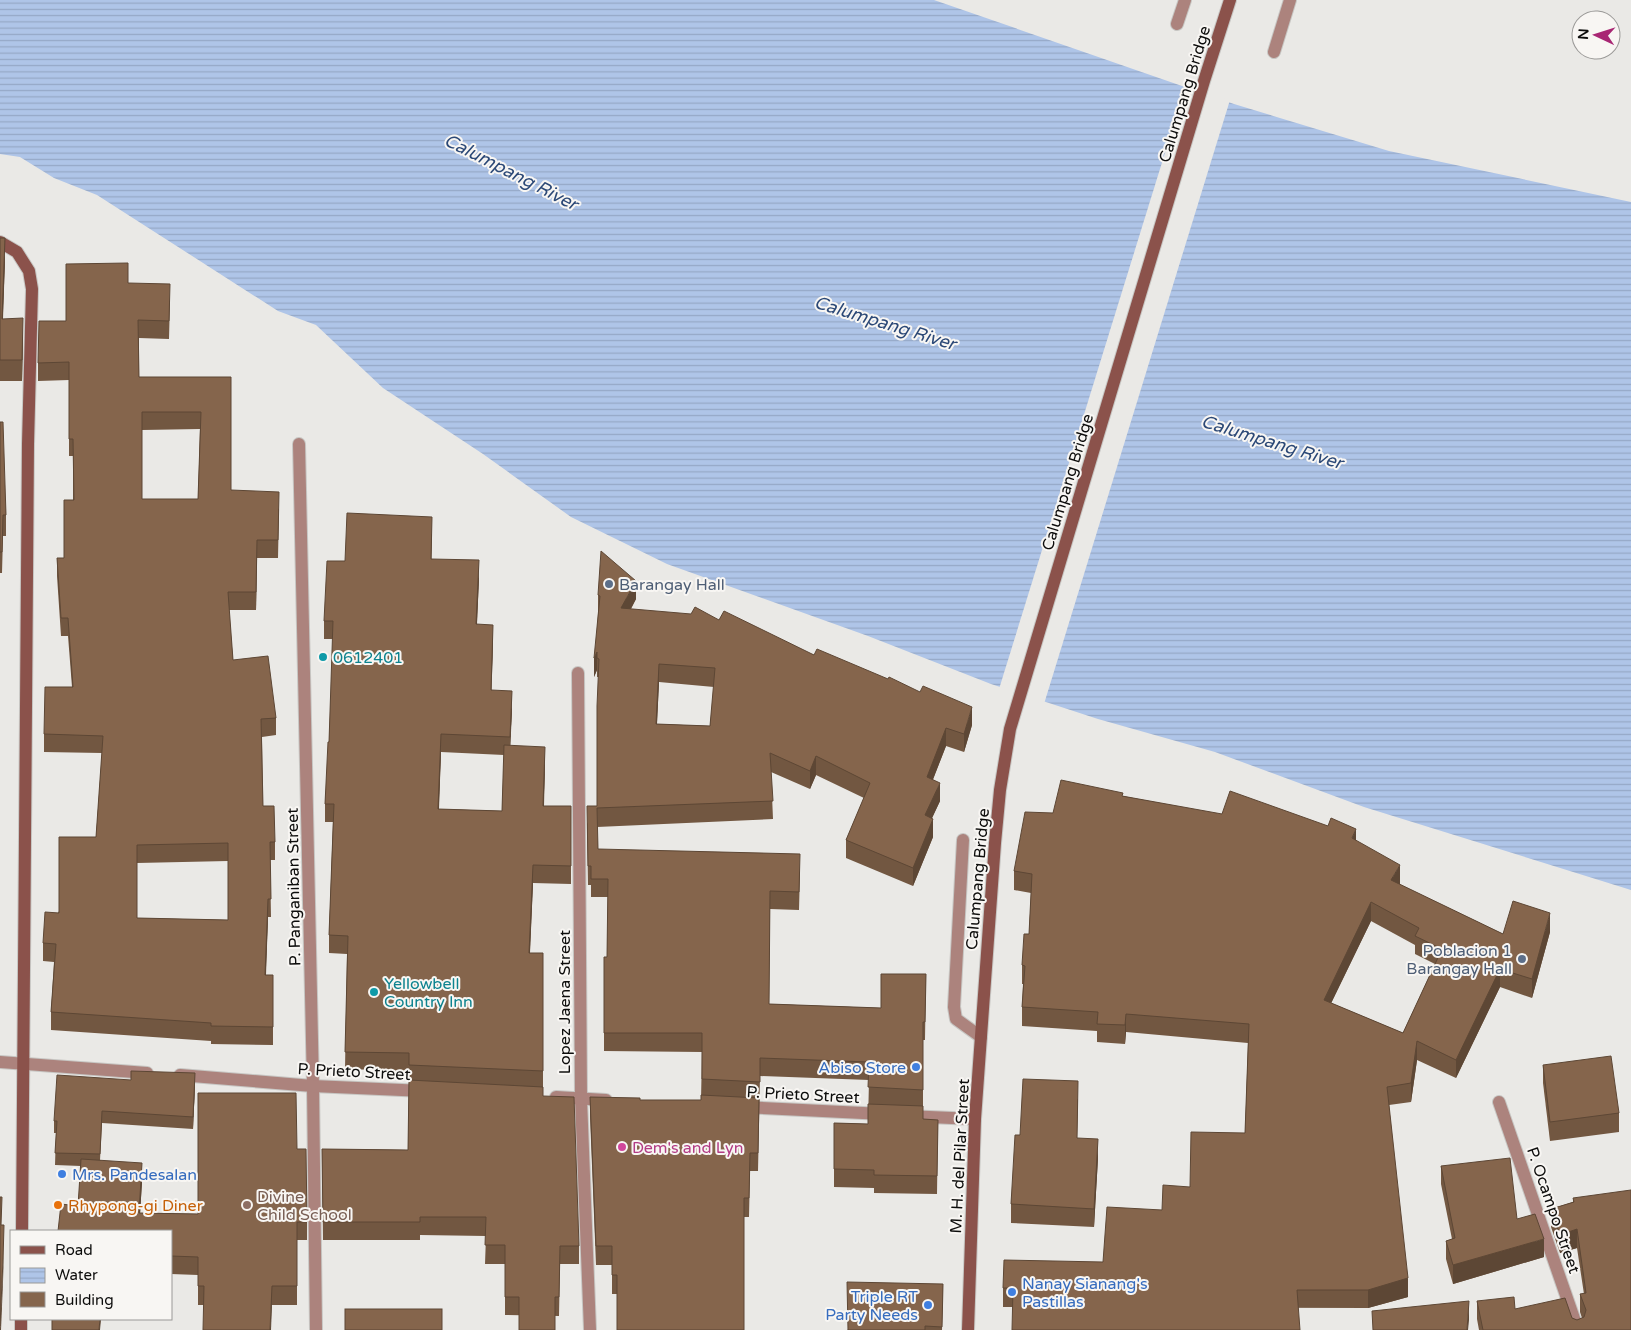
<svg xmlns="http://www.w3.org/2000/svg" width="1631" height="1330" viewBox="0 0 1631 1330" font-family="'Varela Round',sans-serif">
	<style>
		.water { fill: url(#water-rules) }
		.pier { fill: #eae9e6 }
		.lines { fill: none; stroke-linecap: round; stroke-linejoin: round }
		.lane-casing { stroke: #c7c6c3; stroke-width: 14 }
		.street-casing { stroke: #c7c6c3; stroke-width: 14 }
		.secondary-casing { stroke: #c7c6c3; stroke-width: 14 }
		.lane { stroke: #ac837d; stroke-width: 12 }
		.street { stroke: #ac837d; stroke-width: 12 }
		.secondary { stroke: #8b524b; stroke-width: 12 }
		.wall { fill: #725741; fill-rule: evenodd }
		.shaded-wall { fill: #5d4735 }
		.building { fill: #85654c; stroke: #5d4735; fill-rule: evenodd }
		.service-dot { fill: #5c6f8a; stroke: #f8f6f3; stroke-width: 2 }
		.culture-dot { fill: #0f9aa8; stroke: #f8f6f3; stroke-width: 2 }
		.shop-dot { fill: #3f7fe0; stroke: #f8f6f3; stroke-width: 2 }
		.hotel-dot { fill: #d1479c; stroke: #f8f6f3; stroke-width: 2 }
		.food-dot { fill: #e8710a; stroke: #f8f6f3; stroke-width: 2 }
		.education-dot { fill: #8d6e63; stroke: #f8f6f3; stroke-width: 2 }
		.labels { text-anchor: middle; stroke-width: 4; stroke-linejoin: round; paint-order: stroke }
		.street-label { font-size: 16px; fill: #0d0d0c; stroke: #f8f6f3 }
		.service-label { font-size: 16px; fill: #4e5e75; stroke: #f8f6f3; text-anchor: start }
		.culture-label { font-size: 16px; fill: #0d838f; stroke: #f8f6f3; text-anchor: start }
		.shop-label { font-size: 16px; fill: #366cbe; stroke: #f8f6f3; text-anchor: end }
		.hotel-label { font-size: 16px; fill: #b23c85; stroke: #f8f6f3; text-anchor: start }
		.education-label { font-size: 16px; fill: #785e54; stroke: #f8f6f3; text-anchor: start }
		.food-label { font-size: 16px; fill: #c56008; stroke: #f8f6f3; text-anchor: start }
		.water-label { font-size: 18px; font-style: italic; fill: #2c4977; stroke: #f8f6f3 }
	</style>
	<defs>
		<pattern id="water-rules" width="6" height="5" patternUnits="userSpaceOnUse" patternTransform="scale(1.25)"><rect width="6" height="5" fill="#afc5e8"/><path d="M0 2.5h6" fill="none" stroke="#95a8c6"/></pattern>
	</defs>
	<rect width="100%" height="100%" fill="#eae9e6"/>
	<path class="water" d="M0 0H934L1234 104 1389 151 1631 202V890L1364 807 1215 752 1098 719 991 684 868 636 667 564 571 517 483 454 383 388 316 325 278 311 97 195 54 178 20 157 0 154Z"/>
	<path class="pier" d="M1186 85 1230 100 1044 704 999 689Z"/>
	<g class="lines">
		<defs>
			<g id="lane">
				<path d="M1177 24 1185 0"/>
				<path d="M1274 52 1290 0"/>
			</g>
			<g id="street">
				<path d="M299 444 313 1086 316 1330"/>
				<path d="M578 673 581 1099 590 1330"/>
				<path d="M963 840 954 1007 956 1019 981 1037"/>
				<path d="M0 1062 147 1073"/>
				<path d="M180 1075 313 1086 424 1091"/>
				<path d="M556 1097 606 1100"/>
				<path d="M1499 1102 1578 1330"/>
				<path d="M744 1107 883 1114"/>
				<path d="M906 1116 975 1119"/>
			</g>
			<g id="secondary">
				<path d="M0 242 17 252 29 271 32 289 28 444 22 1231"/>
				<path d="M21 1330V1319"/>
				<path d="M968 1330 975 1119 995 843 1000 790 1010 729 1204 81 1230 0"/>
			</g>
		</defs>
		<use href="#lane" class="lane-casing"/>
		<use href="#street" class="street-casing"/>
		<use href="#secondary" class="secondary-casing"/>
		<use href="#lane" class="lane"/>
		<use href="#street" class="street"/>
		<use href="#secondary" class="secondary"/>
	</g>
	<g class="wall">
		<path d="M0 238 5 259 3 319 23 339 22 381H0Z"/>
		<path d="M128 283 170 301 169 339 139 338V377H231V490L279 509 278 558H257L256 610H229L233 660 276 718V735L262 737 263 806 275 842V860H270L271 917H268L266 975H273V1045L211 1044V1041L51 1030V1012L54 962 43 961V943L96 837 102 753 44 752V734L72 687 68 636H61L57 576V558H64L73 500V456H69V380L38 381V363L66 321ZM200 429 198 499H142V430ZM228 861V920L137 918V863Z"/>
		<path d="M0 422 6 515V536H3L2 573H0Z"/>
		<path d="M432 534 431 559 479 578 477 624 493 643 491 690 512 709 510 746 545 765 544 806H571V884L533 883 530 953H543V1096L579 1246V1264H560L559 1316 505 1315V1264H485L486 1236 420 1235V1240H323L322 1149 408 1150 409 1071 345 1069 347 954 329 953V935L333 822H325V804L329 742 333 639H324V621L345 561ZM441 752 504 755 502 811 439 809Z"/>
		<path d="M598 595 636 599 631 609 719 620 814 655 972 725 964 752 946 746 933 779 940 801 932 818 933 837 913 886 846 858V840L864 798 816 775 810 789 771 772 773 819 597 827 598 849 800 872 799 910 770 909 769 1004 881 1008 926 974 925 1040H923V1119L938 1120 937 1194 874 1193V1188L834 1187V1123L868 1124 869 1080 760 1076 758 1171H750L749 1217H744L617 1294H612V1265H596L590 1116V1097L640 1100H701L702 1052 604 1051V957H607L608 897H591V885H588L587 824 597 806 599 677H597V670L594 677 598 614ZM659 682 714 687 710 726 657 724Z"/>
		<path d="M1123 796 1356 841 1399 884 1503 934 1550 932 1532 998 1500 987 1456 1078 1417 1060 1411 1102 1389 1105 1408 1297 1368 1308 1003 1307V1288L1103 1262 1162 1210 1190 1187 1245 1133 1248 1043 1126 1032 1125 1044 1097 1042V1031L1022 1026V1007L1023 984H1022V965L1029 934 1031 893 1014 890V871L1053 813ZM1371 921 1415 945V954L1435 964 1403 1033 1331 1003Z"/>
		<path d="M1543 1065 1619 1113V1132L1550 1141 1543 1083Z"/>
		<path d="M195 1085 193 1129 102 1123 100 1160 142 1182 140 1213 198 1214 297 1149 307 1222V1240H297V1305H198V1275L171 1274V1231L78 1206 81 1166 55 1165 56 1133H54V1121Z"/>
		<path d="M1078 1099 1077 1138 1098 1158 1094 1227 1011 1223V1204L1020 1135Z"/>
		<path d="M1441 1166 1517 1219 1544 1257 1453 1284 1446 1259V1241L1452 1239 1441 1184Z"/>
		<path d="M1573 1198 1631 1330H1479L1477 1319V1301L1515 1309 1572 1318 1577 1320 1582 1318 1580 1312V1294H1584L1577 1248 1560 1253 1551 1227V1209L1573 1202Z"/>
		<path d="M943 1284 942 1330H847Z"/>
	</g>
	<g class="shaded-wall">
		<path d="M5 238V259L2 339V319Z"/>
		<path d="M23 318V339L22 381V360Z"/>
		<path d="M432 517V534L431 576V559Z"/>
		<path d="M257 540V558L256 610V592Z"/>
		<path d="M479 560V578L476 642V624Z"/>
		<path d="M636 581V599L621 626V608Z"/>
		<path d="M493 625V643L491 708V690Z"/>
		<path d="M597 652V670L594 677V658Z"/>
		<path d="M659 664V682L656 742V724Z"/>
		<path d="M512 691V709L510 755V737Z"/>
		<path d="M972 707V725L964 752V734Z"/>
		<path d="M946 728V746L927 795V777Z"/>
		<path d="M441 734V752L438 827V809Z"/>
		<path d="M545 747V765L543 824V806Z"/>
		<path d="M816 756V775L810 789V771Z"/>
		<path d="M940 783V801L925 833V815Z"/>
		<path d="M933 819V837L913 886V868Z"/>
		<path d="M1356 829V848L1352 838Z"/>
		<path d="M533 865V883L529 971V953Z"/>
		<path d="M1400 865V884L1391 899V880Z"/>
		<path d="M268 899V917L265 993V975Z"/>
		<path d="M1371 902V921L1324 1018V1000Z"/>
		<path d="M1550 913V932L1532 998V979Z"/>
		<path d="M1500 969V987L1456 1078V1060Z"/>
		<path d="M1126 1014V1032L1125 1044V1025Z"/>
		<path d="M1417 1041V1060L1411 1102V1083Z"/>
		<path d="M195 1073V1085L193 1129V1117Z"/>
		<path d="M1098 1139V1158L1094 1227V1209Z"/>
		<path d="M142 1163V1182L139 1231V1213Z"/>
		<path d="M1577 1229V1248L1560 1253V1235Z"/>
		<path d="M1544 1239V1257L1453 1284V1265Z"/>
		<path d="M4 1248 3 1282 1 1330H0Z"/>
		<path d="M1408 1278V1297L1368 1308V1290Z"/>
		<path d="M272 1286V1305L271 1330H270Z"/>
		<path d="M1469 1301V1320L1468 1330H1467Z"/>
		<path d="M100 1319H101L100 1330H99Z"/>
	</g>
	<g class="building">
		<path d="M0 238H5L2 319 23 318 22 360H0Z"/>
		<path d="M128 263V283L170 284 169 321 138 320 139 377H231V490L279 492 278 540H257L256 592H228L233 660 268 656 276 718 261 719 263 806H274L275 842H270L271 899H268L265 975H273V1027L211 1026V1023L51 1012 56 944 43 943 45 912 59 913V837H96L103 736 44 734 45 687H73L68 618H61L57 558H64V500H74L73 439H69V362L38 363 39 321H66V264ZM142 412H201L198 499H142ZM228 843V920L137 918V845Z"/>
		<path d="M0 422H3L6 515H3L2 552H0Z"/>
		<path d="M347 513 432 517 431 559 479 560 476 624 493 625 491 690 512 691 510 737 441 734 438 809 502 811 504 745 545 747 543 806H571V866L533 865 529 953H543V1071L409 1065V1053L345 1052 348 936 329 935 334 804H325L328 742H329L333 621H324L327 561H345Z"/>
		<path d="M601 551 636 581 621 608 691 614 695 607 719 620 724 611 814 655 817 649 888 679 889 677 920 692 923 686 972 707 964 734 946 728 927 777 940 783 925 815 933 819 913 868 846 840 870 783 816 756 810 771 770 753 773 801 597 808 598 849 800 854 799 892 770 891 769 1004 881 1008V974H926L925 1022H923V1090L868 1087 869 1062 760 1058V1082L702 1079V1033H604V957H607L608 879H591V866H588L587 806H597V706L599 659 597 658V652L594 658 600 596 598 595ZM659 664 715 668 710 726 656 724Z"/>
		<path d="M1061 780 1123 793 1122 796 1222 814 1230 791 1328 826 1331 818 1356 829 1352 838 1400 865 1391 880 1503 934 1513 901 1550 913 1532 979 1500 969 1456 1060 1417 1041 1411 1083 1387 1087 1408 1278 1368 1290H1297L1300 1330H1012L1013 1288H1003L1004 1260 1103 1262 1107 1207 1162 1210 1163 1185 1190 1187 1191 1132 1245 1133 1249 1024 1126 1014 1125 1025 1097 1024 1098 1012 1022 1007 1025 966 1022 965 1024 934H1029L1032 874 1014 871 1025 812 1053 813ZM1371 902 1419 928 1415 936 1442 949 1403 1033 1324 1000Z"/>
		<path d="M1611 1056 1619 1113 1550 1122 1543 1065Z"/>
		<path d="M131 1071 195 1073 193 1117 102 1111 100 1154 55 1153 57 1121H54L57 1075 131 1080Z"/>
		<path d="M1023 1079 1078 1081 1077 1138 1098 1139 1094 1209 1011 1204 1015 1135H1020Z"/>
		<path d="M409 1080 543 1087V1096L574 1097 579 1246H560L559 1297H555V1330H519V1297H505V1245H485L486 1217H420V1222H323L322 1149 408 1150Z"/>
		<path d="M198 1093H296L297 1149H306L307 1222H297V1286H272L270 1330H203L204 1286H198V1257L171 1256V1231H58L61 1204 78 1206 81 1159 142 1163 139 1213 198 1214Z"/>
		<path d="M701 1095 759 1098 758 1153H750L749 1198H744V1330H617V1275H612V1246H596L590 1097 640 1098V1100H701Z"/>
		<path d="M868 1104 923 1106V1119L938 1120 937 1176 874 1175V1170L834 1169V1123L868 1124Z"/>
		<path d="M1510 1158 1517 1219 1535 1214 1544 1239 1453 1265 1446 1241 1455 1238 1441 1166Z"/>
		<path d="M1631 1190V1330H1483L1477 1301 1514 1297 1515 1309 1565 1298 1572 1318 1577 1320 1584 1317 1586 1310 1580 1294 1586 1293 1577 1229 1560 1235 1551 1209 1574 1202 1573 1198Z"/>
		<path d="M0 1197H2L1 1225H4L3 1260 0 1326Z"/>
		<path d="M847 1282 943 1284 942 1327 925 1326V1330H848Z"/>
		<path d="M1469 1301 1467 1330H1373L1372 1311Z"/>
		<rect x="345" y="1309" width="97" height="21"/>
		<path d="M52 1319H100L99 1330H52Z"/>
	</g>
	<g class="service-dot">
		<circle cx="609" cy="584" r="5"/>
		<circle cx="1522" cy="959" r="5"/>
	</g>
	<g class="culture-dot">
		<circle cx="323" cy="657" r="5"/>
		<circle cx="374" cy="992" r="5"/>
	</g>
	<g class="shop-dot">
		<circle cx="916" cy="1067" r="5"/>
		<circle cx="62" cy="1174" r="5"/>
		<circle cx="1012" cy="1292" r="5"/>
		<circle cx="928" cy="1305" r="5"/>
	</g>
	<circle class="hotel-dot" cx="622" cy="1147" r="5"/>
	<circle class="food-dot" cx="58" cy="1205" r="5"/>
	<circle class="education-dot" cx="247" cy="1205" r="5"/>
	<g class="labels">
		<g class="street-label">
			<text transform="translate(1184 94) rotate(-73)" y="6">Calumpang Bridge</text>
			<text transform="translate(1067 482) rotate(-73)" y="6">Calumpang Bridge</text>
			<text transform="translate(977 879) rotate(-85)" y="6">Calumpang Bridge</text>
			<text transform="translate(293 887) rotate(-91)" y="6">P. Panganiban Street</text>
			<text transform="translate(564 1002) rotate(-90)" y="6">Lopez Jaena Street</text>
			<text transform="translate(354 1071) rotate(3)" y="6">P. Prieto Street</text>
			<text transform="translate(803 1094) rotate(3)" y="6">P. Prieto Street</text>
			<text transform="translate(959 1156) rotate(-87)" y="6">M. H. del Pilar Street</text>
			<text transform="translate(1554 1210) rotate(71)" y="6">P. Ocampo Street</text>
		</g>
		<g class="service-label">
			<text x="619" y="590">Barangay Hall</text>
			<text x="1512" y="956" text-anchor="end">Poblacion 1<tspan x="1512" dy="18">Barangay Hall</tspan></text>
		</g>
		<g class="culture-label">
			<text x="333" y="663">0612401</text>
			<text x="384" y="989">Yellowbell<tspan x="384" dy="18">Country Inn</tspan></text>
		</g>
		<g class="shop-label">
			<text x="906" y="1073">Abiso Store</text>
			<text x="72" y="1180" text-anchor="start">Mrs. Pandesalan</text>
			<text x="1022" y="1289" text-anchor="start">Nanay Sianang's<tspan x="1022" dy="18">Pastillas</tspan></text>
			<text x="918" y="1302">Triple RT<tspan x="918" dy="18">Party Needs</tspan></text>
		</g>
		<g class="hotel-label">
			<text x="632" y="1153">Dem's and Lyn</text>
		</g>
		<g class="education-label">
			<text x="257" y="1202">Divine<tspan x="257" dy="18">Child School</tspan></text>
		</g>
		<g class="food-label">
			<text x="68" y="1211">Rhypong-gi Diner</text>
		</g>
		<g class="water-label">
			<text transform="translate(511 172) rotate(27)" y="6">Calumpang River</text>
			<text transform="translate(885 323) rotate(17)" y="6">Calumpang River</text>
			<text transform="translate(1272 442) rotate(17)" y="6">Calumpang River</text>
		</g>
	</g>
	<rect x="10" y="1230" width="162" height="90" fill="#f8f6f3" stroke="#9a9997"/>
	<rect x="20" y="1246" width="25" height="8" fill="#8b524b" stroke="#9a9997"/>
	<text x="55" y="1255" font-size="15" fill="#0d0d0c">Road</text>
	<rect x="20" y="1268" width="25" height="15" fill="url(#water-rules)" stroke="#9a9997"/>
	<text x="55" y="1280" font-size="15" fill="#0d0d0c">Water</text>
	<rect x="20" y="1292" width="25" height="15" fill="#85654c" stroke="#9a9997"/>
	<text x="55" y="1305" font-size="15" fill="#0d0d0c">Building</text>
	<g transform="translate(1596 35) rotate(274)"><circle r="24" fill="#f8f6f3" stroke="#9a9997"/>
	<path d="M0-4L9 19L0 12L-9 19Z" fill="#a82673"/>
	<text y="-8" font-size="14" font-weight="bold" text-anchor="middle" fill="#0d0d0c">N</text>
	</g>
</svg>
